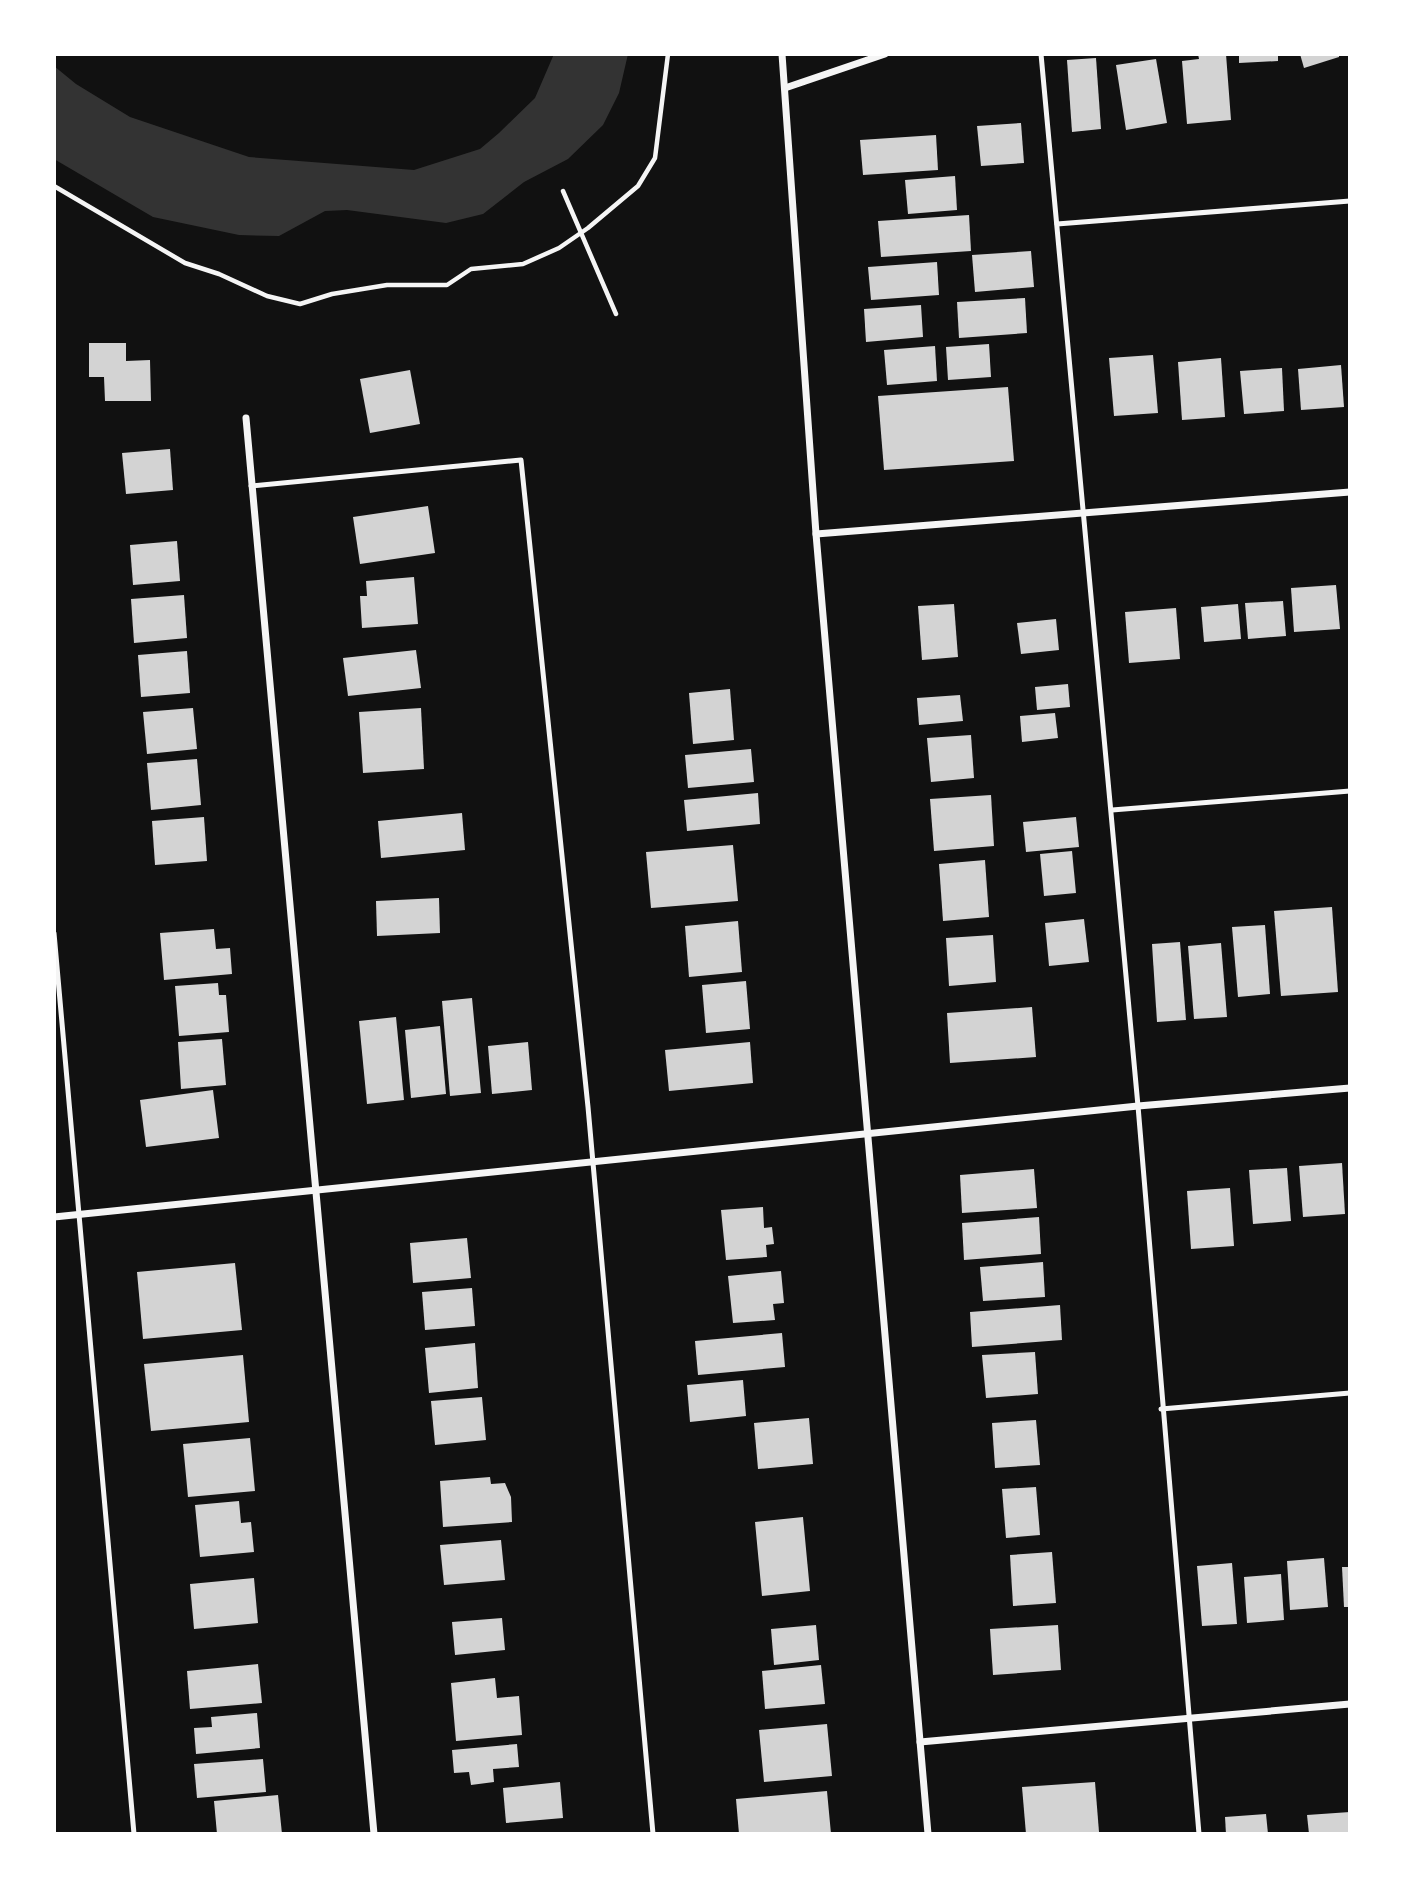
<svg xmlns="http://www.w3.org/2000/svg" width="1404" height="1888" viewBox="0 0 1404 1888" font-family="Jost,sans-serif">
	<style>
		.water { fill: #333 }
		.building { fill: #d3d3d3 }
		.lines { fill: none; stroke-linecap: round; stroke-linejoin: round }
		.path { stroke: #f5f5f5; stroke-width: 4.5 }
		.service { stroke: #f5f5f5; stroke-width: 5 }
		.minor { stroke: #f5f5f5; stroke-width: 7 }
	</style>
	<rect width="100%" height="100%" fill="#111"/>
	<path class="water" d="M554 54H628L619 93 603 125 568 159 524 182 483 214 446 223 347 210 325 211 279 236 239 235 153 217 54 159V66L76 84 130 117 249 157 414 170 480 149 499 133 535 98Z"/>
	<g class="building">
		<path d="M1198 54H1226L1231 120 1187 124 1182 61 1199 59Z"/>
		<path d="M1239 54H1278V61L1239 63Z"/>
		<path d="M1300 54H1339V57L1304 68Z"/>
		<path d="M1096 58 1101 129 1072 132 1067 60Z"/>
		<path d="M1156 59 1167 123 1126 130 1116 65Z"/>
		<path d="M1021 123 1024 163 981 166 977 126Z"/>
		<path d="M936 135 938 170 863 175 860 140Z"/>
		<path d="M955 176 957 210 908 214 905 180Z"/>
		<path d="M969 215 971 251 881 257 878 221Z"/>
		<path d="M1031 251 1034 287 975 292 972 255Z"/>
		<path d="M937 262 939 295 871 300 868 267Z"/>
		<path d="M1025 298 1027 333 959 338 957 302Z"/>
		<path d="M921 305 923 337 866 342 864 309Z"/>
		<path d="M89 343H126V361L150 360 151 401H105L104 377H89Z"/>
		<path d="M989 344 991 377 948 380 946 347Z"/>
		<path d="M935 346 937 381 887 385 884 350Z"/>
		<path d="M1153 355 1158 413 1114 416 1109 358Z"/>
		<path d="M1221 358 1225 417 1182 420 1178 362Z"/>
		<path d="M1341 365 1344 407 1301 410 1298 369Z"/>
		<path d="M1282 368 1284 411 1244 414 1240 371Z"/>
		<path d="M410 370 420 424 370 433 360 379Z"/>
		<path d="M1008 387 1014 461 884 470 878 396Z"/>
		<path d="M170 449 173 490 126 494 122 453Z"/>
		<path d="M428 506 435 553 360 564 353 517Z"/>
		<path d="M177 541 180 581 133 585 130 545Z"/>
		<path d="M414 577 418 624 362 628 360 596H367L366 581Z"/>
		<path d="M1336 585 1340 629 1294 632 1291 588Z"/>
		<path d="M184 595 187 638 134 643 131 599Z"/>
		<path d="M1283 601 1286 636 1248 639 1245 603Z"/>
		<path d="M954 604 958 657 922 660 918 606Z"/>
		<path d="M1238 604 1241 639 1204 642 1201 607Z"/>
		<path d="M1176 608 1180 659 1129 663 1125 612Z"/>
		<path d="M1056 619 1059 650 1021 654 1017 623Z"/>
		<path d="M416 650 421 688 348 696 343 658Z"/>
		<path d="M187 651 190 693 141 697 138 655Z"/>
		<path d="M1068 684 1070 707 1037 710 1035 687Z"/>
		<path d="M730 689 734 740 693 744 689 693Z"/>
		<path d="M960 695 963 721 919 725 917 698Z"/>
		<path d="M193 708 197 749 147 754 143 712Z"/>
		<path d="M421 708 424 769 363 773 359 712Z"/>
		<path d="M1055 713 1058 738 1022 742 1020 716Z"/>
		<path d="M971 735 974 778 931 782 927 738Z"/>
		<path d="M751 749 754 782 688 788 685 755Z"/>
		<path d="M197 759 201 805 151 810 147 763Z"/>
		<path d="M758 793 760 824 687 831 684 800Z"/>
		<path d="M991 795 994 846 934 851 930 799Z"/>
		<path d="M462 813 465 850 381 858 378 821Z"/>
		<path d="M204 817 207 861 155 865 152 821Z"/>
		<path d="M1076 817 1079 847 1026 852 1023 822Z"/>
		<path d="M733 845 738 901 651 908 646 852Z"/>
		<path d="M1072 851 1076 893 1044 896 1040 854Z"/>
		<path d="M985 860 989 917 943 921 939 864Z"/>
		<path d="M439 898 440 933 377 936 376 901Z"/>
		<path d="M1332 907 1338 992 1281 996 1274 911Z"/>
		<path d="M1084 919 1089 962 1049 966 1045 923Z"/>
		<path d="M738 921 742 972 689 977 685 926Z"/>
		<path d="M1265 925 1270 994 1238 997 1232 927Z"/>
		<path d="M214 929 216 949 230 948 232 974 164 980 160 933Z"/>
		<path d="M993 935 996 982 949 986 946 938Z"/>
		<path d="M1180 942 1186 1020 1157 1022 1152 944Z"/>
		<path d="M1221 943 1227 1017 1194 1019 1188 946Z"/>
		<path d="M746 981 750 1029 706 1033 702 985Z"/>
		<path d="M218 983 219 995H226L229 1032 179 1036 175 986Z"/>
		<path d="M472 998 481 1093 450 1096 442 1001Z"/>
		<path d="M1032 1007 1036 1057 950 1063 947 1013Z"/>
		<path d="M396 1017 404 1100 367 1104 359 1021Z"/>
		<path d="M440 1026 446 1094 411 1098 405 1030Z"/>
		<path d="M222 1039 226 1085 181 1089 178 1042Z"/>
		<path d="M528 1042 532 1090 492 1094 488 1046Z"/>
		<path d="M750 1042 753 1083 669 1091 665 1050Z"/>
		<path d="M213 1090 219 1138 146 1147 140 1100Z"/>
		<path d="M1342 1163 1345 1214 1303 1217 1299 1166Z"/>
		<path d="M1287 1168 1291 1221 1253 1224 1249 1170Z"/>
		<path d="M1034 1169 1037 1208 962 1213 960 1175Z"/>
		<path d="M1230 1188 1234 1246 1191 1249 1187 1191Z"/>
		<path d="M763 1207 764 1228 772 1227 774 1244 766 1245 767 1257 726 1260 721 1210Z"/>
		<path d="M1039 1217 1041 1254 964 1260 962 1223Z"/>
		<path d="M467 1238 471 1278 413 1283 410 1243Z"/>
		<path d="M1043 1262 1045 1297 983 1301 980 1267Z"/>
		<path d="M235 1263 242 1330 143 1339 137 1272Z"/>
		<path d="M781 1271 784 1303 773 1304 775 1320 733 1323 728 1276Z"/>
		<path d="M472 1288 475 1326 425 1330 422 1292Z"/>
		<path d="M1060 1305 1062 1340 972 1347 970 1312Z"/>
		<path d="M782 1333 785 1367 698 1375 695 1341Z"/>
		<path d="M475 1343 478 1388 429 1393 425 1348Z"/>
		<path d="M1035 1352 1038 1394 986 1398 982 1355Z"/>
		<path d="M243 1355 249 1422 151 1431 144 1364Z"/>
		<path d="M743 1380 746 1416 690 1422 687 1385Z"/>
		<path d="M482 1397 486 1440 435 1445 431 1401Z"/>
		<path d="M809 1418 813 1464 758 1469 754 1423Z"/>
		<path d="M1036 1420 1040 1465 995 1468 992 1423Z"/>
		<path d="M250 1438 255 1491 188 1497 183 1444Z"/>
		<path d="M490 1477 491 1484 505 1483 511 1497 512 1522 443 1527 440 1481Z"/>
		<path d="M1036 1487 1040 1535 1006 1538 1002 1489Z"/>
		<path d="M239 1501 241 1523 251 1522 254 1552 200 1557 195 1505Z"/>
		<path d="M803 1517 810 1591 762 1596 755 1522Z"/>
		<path d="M501 1540 505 1580 444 1585 440 1545Z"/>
		<path d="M1052 1552 1056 1603 1013 1606 1010 1555Z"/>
		<path d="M1324 1558 1328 1607 1290 1610 1287 1561Z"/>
		<path d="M1232 1563 1237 1624 1202 1626 1197 1566Z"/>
		<path d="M1342 1567H1350V1607H1344Z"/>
		<path d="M1281 1574 1284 1620 1247 1623 1244 1577Z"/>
		<path d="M254 1578 258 1623 194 1629 190 1584Z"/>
		<path d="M502 1618 505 1650 455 1655 452 1622Z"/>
		<path d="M816 1625 819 1660 774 1665 771 1629Z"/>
		<path d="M1058 1625 1061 1670 993 1675 990 1629Z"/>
		<path d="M258 1664 262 1703 190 1709 187 1671Z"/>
		<path d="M821 1665 825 1704 765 1709 762 1671Z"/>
		<path d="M495 1678 497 1698 519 1696 522 1735 456 1741 451 1683Z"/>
		<path d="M257 1713 260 1748 196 1754 194 1728 212 1727 211 1717Z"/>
		<path d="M827 1724 832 1776 764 1782 759 1730Z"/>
		<path d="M517 1744 519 1767 493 1769 494 1782 471 1785 469 1772 454 1773 452 1750Z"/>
		<path d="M263 1759 266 1792 197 1798 194 1764Z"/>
		<path d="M560 1782 563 1818 506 1823 503 1788Z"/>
		<path d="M1095 1782 1099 1832 1026 1834 1022 1787Z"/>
		<path d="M827 1791 831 1834H739L736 1799Z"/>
		<path d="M278 1795 282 1834H217L214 1801Z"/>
		<path d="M1350 1812V1834H1309L1307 1815Z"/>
		<path d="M1266 1814 1268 1834H1226L1225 1817Z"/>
	</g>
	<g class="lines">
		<g class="path">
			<path d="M54 186 185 263 219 274 267 296 300 304 332 294 387 285H447L471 269 523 264 559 248 588 228 638 186 655 158 668 54"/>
			<path d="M563 191 616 314"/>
		</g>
		<g class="service">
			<path d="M1041 54 1138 1106 1199 1834"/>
			<path d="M1057 224 1350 201"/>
			<path d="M251 486 521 460 588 1107 653 1834"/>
			<path d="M1112 810 1350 791"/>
			<path d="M54 933 134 1834"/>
			<path d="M1161 1409 1350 1393"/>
		</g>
		<g class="minor">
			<path d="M782 54 816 534 928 1834"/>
			<path d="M785 88 885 54"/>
			<path d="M246 418 374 1834"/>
			<path d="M816 534 1350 492"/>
			<path d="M54 1217 1138 1106 1350 1088"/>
			<path d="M920 1742 1350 1704"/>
		</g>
	</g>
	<rect width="1404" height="1888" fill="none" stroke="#ffffff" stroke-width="112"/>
</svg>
